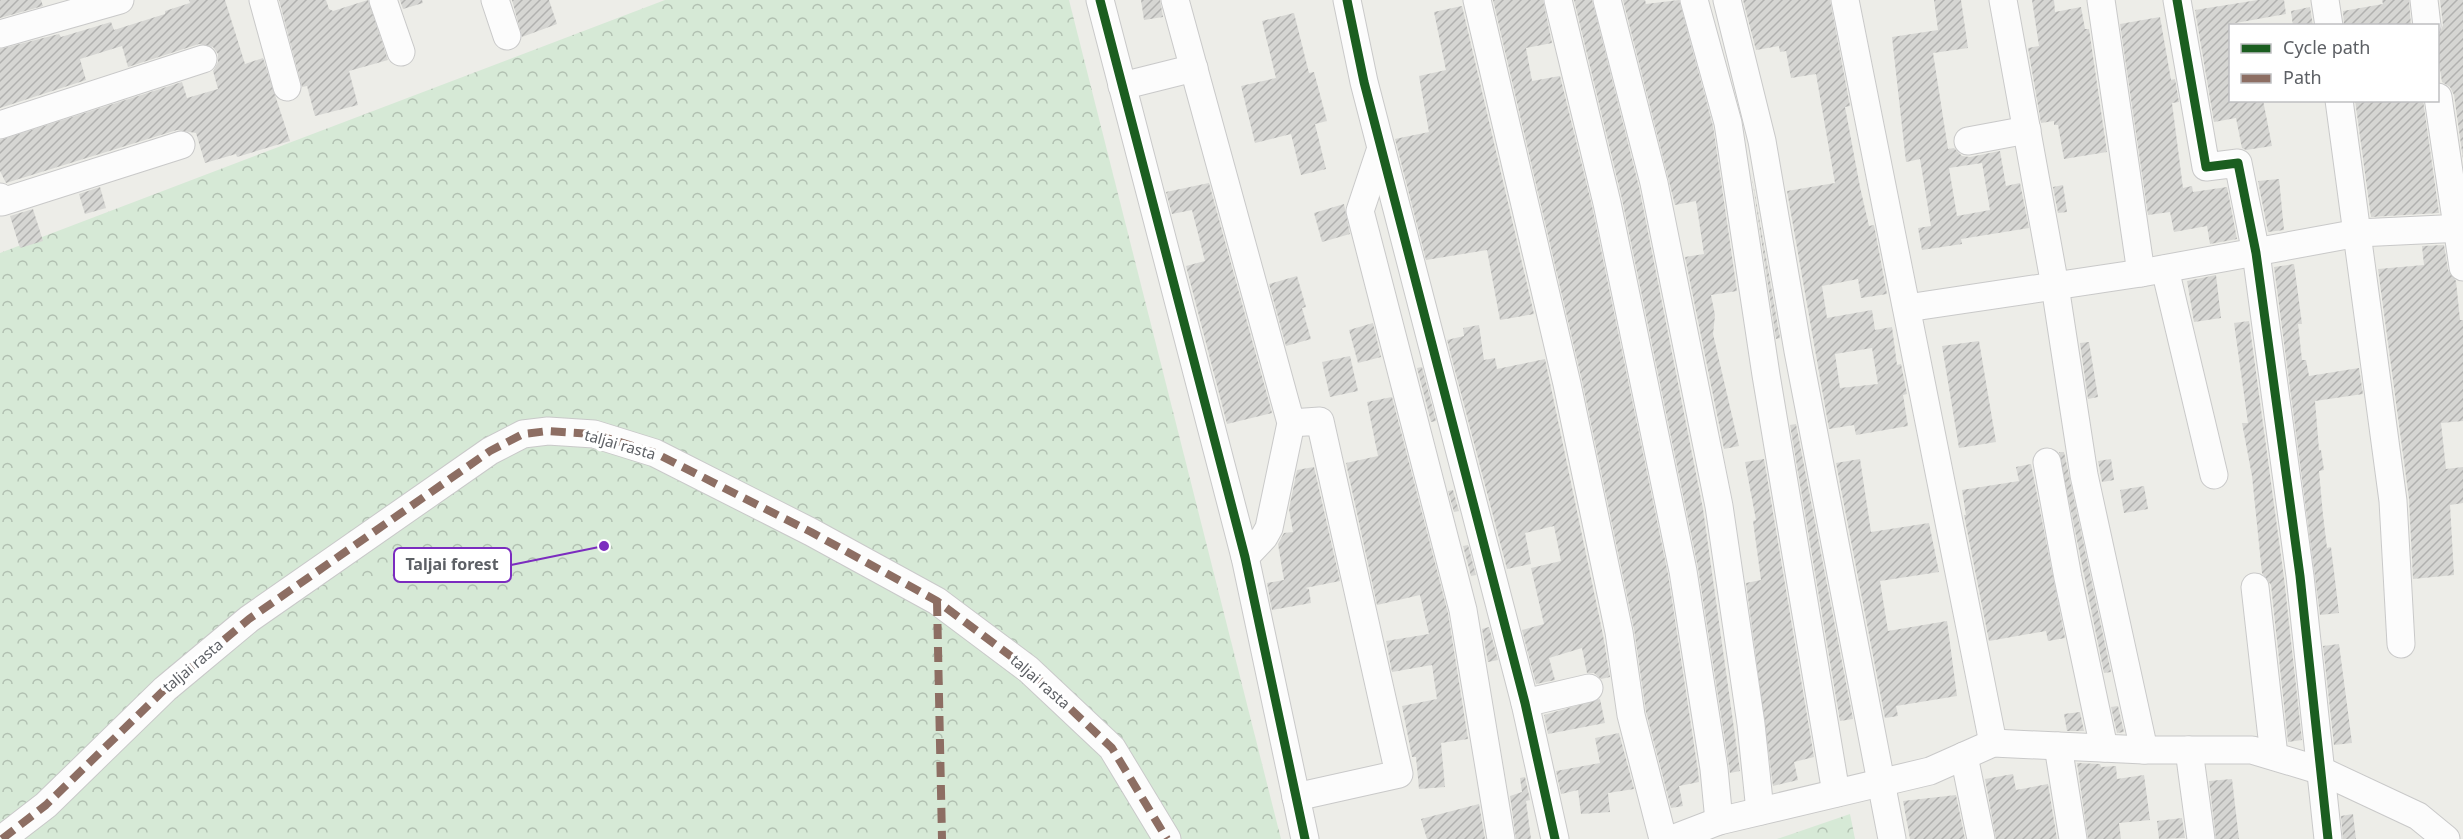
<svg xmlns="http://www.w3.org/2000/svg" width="2463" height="839" viewBox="0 0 2463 839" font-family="'Noto Sans',sans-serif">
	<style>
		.forest { fill: url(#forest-crowns) }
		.building { fill: url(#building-hatch); fill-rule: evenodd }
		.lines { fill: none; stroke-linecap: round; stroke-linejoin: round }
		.minor-casing { stroke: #c9c9c9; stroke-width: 29 }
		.minor { stroke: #fcfcfc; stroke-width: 27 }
		.quiet { stroke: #8d6e63; stroke-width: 8; stroke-dasharray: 15 8; stroke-linecap: butt }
		.cycleway-casing { stroke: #fff; stroke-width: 13 }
		.cycleway { stroke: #1b5e20; stroke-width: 9 }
		.labels { text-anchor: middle; stroke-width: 6; stroke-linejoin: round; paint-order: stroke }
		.street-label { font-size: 15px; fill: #5d6065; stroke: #fff }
		.leader { fill: none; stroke: #7b2cbf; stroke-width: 2 }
		.callout-dot { fill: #7b2cbf; stroke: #fff; stroke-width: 2 }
		.callout { fill: #fff; stroke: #7b2cbf; stroke-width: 2 }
		.callout-label { font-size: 16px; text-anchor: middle; font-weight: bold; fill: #5d6065 }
	</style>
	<defs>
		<pattern id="forest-crowns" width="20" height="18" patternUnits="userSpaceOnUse" patternTransform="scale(1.5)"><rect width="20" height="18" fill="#d6e9d6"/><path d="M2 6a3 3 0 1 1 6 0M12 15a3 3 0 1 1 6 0" fill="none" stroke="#b1c0b1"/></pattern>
		<pattern id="building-hatch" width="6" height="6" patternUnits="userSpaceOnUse" patternTransform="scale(1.5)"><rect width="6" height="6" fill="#d6d6d3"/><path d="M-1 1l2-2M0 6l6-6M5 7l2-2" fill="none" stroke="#b1b1af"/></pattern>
	</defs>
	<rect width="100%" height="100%" fill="#edede8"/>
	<g class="forest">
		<path d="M665 0H1069L1281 839H0V253Z"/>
		<path d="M1850 814 1855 839H1777Z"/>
	</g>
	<g class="building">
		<path d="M0 0H41L43 6 0 18Z"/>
		<path d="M189 0H225L245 64 263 58 290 141 237 157 236 154 205 163 196 133 177 130 6 183 0 171V140L182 82 187 98 218 89 213 71 218 62V54L213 47 199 44 128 67 122 46 80 59 86 80 0 108V49L59 34 61 37 111 22 114 30 165 14V11L190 3Z"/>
		<path d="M279 0H326L329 9 333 11 368 0 388 60 349 71 358 105 315 116 307 86 302 87Z"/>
		<path d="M400 0H422L423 3 403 9Z"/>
		<path d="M512 0H549L557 24 522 37Z"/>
		<path d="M1141 0H1160L1163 17 1144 20Z"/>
		<path d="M1493 0H1543L1552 43 1526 48 1532 81 1560 76 1592 206 1668 574 1698 771 1699 782 1679 786 1683 806 1671 808 1646 712 1634 629 1582 381Z"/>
		<path d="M1574 0H1592L1639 187 1703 509 1740 771 1730 773 1698 568 1622 199Z"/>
		<path d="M1623 0H1645L1646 4 1679 0 1713 126 1737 291 1711 295 1715 315 1713 334 1739 446 1724 449 1685 257 1704 254 1696 201 1675 205Z"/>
		<path d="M1743 0H1830L1850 106 1845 107 1860 187 1869 226 1874 225 1887 294 1861 298 1858 279 1822 286 1827 318 1872 310 1875 330 1892 327 1897 365 1901 364 1907 394 1903 395 1908 426 1856 435 1854 425 1829 429 1787 191 1835 183 1816 74 1791 78 1786 51 1780 52 1779 46 1756 50ZM1872 348 1878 384 1840 388 1835 354Z"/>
		<path d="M1934 0H1961L1968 48 1933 53 1948 149 1954 148 1962 156 1970 157 2000 151 2006 186 2020 183 2029 228 1961 239 1962 244 1922 250 1918 228 1931 226 1920 159 1906 162 1892 37 1938 30ZM1982 163 1990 210 1957 216 1949 168Z"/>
		<path d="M2032 0H2054L2055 12 2081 7 2085 29H2089L2107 152 2064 159 2058 125H2054V121L2041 123 2028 48 2039 46Z"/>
		<path d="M2258 0H2284L2286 14 2230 24V100H2263L2272 146 2246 150 2242 148 2236 118 2214 122 2195 10Z"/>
		<path d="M2382 0H2409L2411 26H2344L2343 11 2383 4Z"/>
		<path d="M2440 0H2463V159L2454 95 2450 87 2442 82 2438 56V37L2443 25Z"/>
		<path d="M1462 6 1534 314 1500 320 1487 250 1426 260 1395 139 1429 132 1419 76 1446 70 1434 12Z"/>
		<path d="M2310 7 2313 26H2293L2291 11Z"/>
		<path d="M1294 13 1309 73 1314 72 1327 121 1315 124 1326 169 1301 175 1291 134 1255 143 1241 86 1276 78 1262 21Z"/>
		<path d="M2160 17 2171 80 2175 79 2179 102 2172 103 2183 188 2192 186 2193 192 2227 187 2237 239 2210 244 2207 226 2174 232 2170 212 2148 215 2120 24Z"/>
		<path d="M2355 100H2423L2439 213 2371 217Z"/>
		<path d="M1751 171 1780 338 1776 339Z"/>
		<path d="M2279 179 2284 230 2268 232 2258 181Z"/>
		<path d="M1209 183 1272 413 1227 424 1186 266 1205 261 1192 210 1172 214 1166 192Z"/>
		<path d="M2063 185 2067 212 2058 213 2053 187Z"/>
		<path d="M100 187 106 208 85 214 79 194Z"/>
		<path d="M1344 204 1350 234 1322 242 1314 213Z"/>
		<path d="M33 209 43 241 20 248 10 216Z"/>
		<path d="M2444 245 2448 270 2456 281 2460 320H2463V421L2441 423 2446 469 2463 467V503L2450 505 2454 575 2413 579 2409 499 2378 269 2424 265 2422 246Z"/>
		<path d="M2294 264 2302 324H2298L2302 360H2306L2309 376 2359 368 2363 394 2315 401 2319 450H2321L2324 470 2319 471 2323 515 2327 548 2331 547 2339 613 2320 615 2274 267Z"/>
		<path d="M2216 275 2221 318 2194 322 2187 281Z"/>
		<path d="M1297 276 1306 307 1302 308 1311 339 1286 346 1269 284Z"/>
		<path d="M2249 321 2284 578 2302 740 2288 742 2271 585 2262 573 2252 476 2242 423H2248L2234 323Z"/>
		<path d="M1373 323 1381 357 1358 363 1349 330Z"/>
		<path d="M1479 325 1484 360 1495 358 1497 369 1545 359 1603 635 1610 677 1601 679 1594 673H1587L1582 648 1549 658 1555 680 1536 684 1522 630 1544 624 1531 568 1561 561 1554 526 1525 533 1531 564 1507 569 1447 340 1464 336 1463 328Z"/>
		<path d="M1979 341 1996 442 1959 448 1942 346Z"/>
		<path d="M2089 342 2098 397 2088 399 2080 343Z"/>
		<path d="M1350 356 1358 391 1330 397 1322 362Z"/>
		<path d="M1422 367 1436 421 1431 422 1417 368Z"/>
		<path d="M1392 397 1448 613 1468 739 1441 743 1445 787 1419 789 1416 757H1412L1402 706 1437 699 1432 665 1392 672 1386 641 1429 634 1420 595 1377 605 1346 463 1378 456 1367 402Z"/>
		<path d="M1796 424 1853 719 1840 721 1790 425Z"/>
		<path d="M2059 452H2064L2111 672 2104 673Z"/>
		<path d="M1764 459 1814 757 1794 762 1798 780 1773 786 1746 583 1761 580 1753 521 1756 520 1745 462Z"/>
		<path d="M1860 459 1871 532 1929 523 1939 572 1880 581 1888 631 1947 621 1957 696 1896 706 1898 716 1885 718 1836 463Z"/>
		<path d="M2111 459 2114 480 2102 482 2098 461Z"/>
		<path d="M2031 464 2065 638 2048 641 2046 631 1989 641 1964 515H1966L1962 490 2019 481 2016 467Z"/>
		<path d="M1314 467 1340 581 1305 588 1309 589 1311 603 1272 610 1267 583 1284 580 1278 544 1284 533 1293 532 1289 509 1297 470Z"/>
		<path d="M2144 486 2148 509 2124 513 2120 490Z"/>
		<path d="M1453 490 1459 511 1454 512 1448 491Z"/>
		<path d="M1468 545 1476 575 1471 576 1463 546Z"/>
		<path d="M1489 627 1498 660 1488 662 1482 629Z"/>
		<path d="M2339 644 2352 743 2334 745 2323 646Z"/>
		<path d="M1600 699 1605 723 1548 734 1544 715Z"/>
		<path d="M2118 706 2124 732 2117 733 2111 707Z"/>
		<path d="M2080 712 2084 731H2067L2064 714Z"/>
		<path d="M1619 733 1634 789 1608 793 1610 812 1581 814 1578 790 1561 794 1556 771 1600 763 1595 738Z"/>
		<path d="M2077 763 2100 764 2101 767 2116 766 2117 779 2144 775 2150 820 2119 823 2121 839H2088Z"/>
		<path d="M2013 774 2016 790 2048 784 2057 839H1996L1985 779Z"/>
		<path d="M1525 777 1530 800 1526 801 1531 839H1516L1510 796 1522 792 1520 778Z"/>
		<path d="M2232 779 2239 839H2216L2209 781Z"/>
		<path d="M1956 795 1965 839H1910L1903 801Z"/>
		<path d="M1479 804 1485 839H1427L1421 819Z"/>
		<path d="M2353 814 2356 839H2343L2341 816Z"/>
		<path d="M2182 818 2185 838 2159 839 2157 821Z"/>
	</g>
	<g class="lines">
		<defs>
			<g id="minor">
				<path d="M263 0 287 87"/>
				<path d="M383 0 401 52"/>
				<path d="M495 0 507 36"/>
				<path d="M1100 0 1245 557 1305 839"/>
				<path d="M1175 0 1291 423 1269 528 1264 537 1245 557"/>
				<path d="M1347 0 1364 82 1525 703 1555 839"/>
				<path d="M1477 0 1567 384 1619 632 1631 715 1663 839"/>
				<path d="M1558 0 1607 203 1683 571 1714 769 1719 821"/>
				<path d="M1607 0 1654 183 1719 506 1751 724 1760 811"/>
				<path d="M1694 0 1728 123 1766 375 1836 793"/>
				<path d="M1727 0 1762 141 1798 351 1892 839"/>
				<path d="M1845 0 1993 743"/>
				<path d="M2003 0 2055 286 2084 475 2144 750"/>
				<path d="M2101 0 2141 273"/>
				<path d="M2177 0 2206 167 2238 163 2256 253 2300 576 2328 839"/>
				<path d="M2325 0 2329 26"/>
				<path d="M2424 0 2427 26"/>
				<path d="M0 34 120 0"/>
				<path d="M1122 86 1194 68"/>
				<path d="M2438 97 2463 267"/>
				<path d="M2339 100 2393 501 2401 644"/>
				<path d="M0 125 203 59"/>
				<path d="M1968 141 2027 130"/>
				<path d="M1381 148 1360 211 1463 610 1501 839"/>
				<path d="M0 197 2 202 181 145"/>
				<path d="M2165 269 2214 475"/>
				<path d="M1907 308 2141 273 2358 233 2463 228"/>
				<path d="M1291 423 1320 421 1399 774 1296 797"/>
				<path d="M2047 462 2068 578 2104 748"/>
				<path d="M2255 587 2274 756"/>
				<path d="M1525 703 1589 688"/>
				<path d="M2058 746 2073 839"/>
				<path d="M2189 750 2201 839"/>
				<path d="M1964 756 1981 839"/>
				<path d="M2 839 46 805 165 689 249 619 490 451 523 434 548 431 594 434 655 453 811 532 937 601 1028 669 1112 748 1167 839"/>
				<path d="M1672 839 1719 821 1930 771 1993 743 2144 750H2252L2322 771 2418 816 2446 839"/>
			</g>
		</defs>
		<use href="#minor" class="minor-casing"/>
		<use href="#minor" class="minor"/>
		<g class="quiet">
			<path d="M937 601 942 839"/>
			<path d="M2 839 46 805 165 689 249 619 490 451 523 434 548 431 594 434 655 453 811 532 937 601 1028 669 1112 748 1167 839"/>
		</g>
		<defs>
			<g id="cycleway">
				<path d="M1100 0 1245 557 1305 839"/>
				<path d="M1347 0 1364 82 1525 703 1555 839"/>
				<path d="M2177 0 2206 167 2238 163 2256 253 2300 576 2328 839"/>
			</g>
		</defs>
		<use href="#cycleway" class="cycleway-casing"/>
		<use href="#cycleway" class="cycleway"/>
	</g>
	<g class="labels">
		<g class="street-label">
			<text transform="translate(620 445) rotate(16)" y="5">taljai rasta</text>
			<text transform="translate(193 666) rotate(-40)" y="5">taljai rasta</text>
			<text transform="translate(1040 682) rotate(41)" y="5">taljai rasta</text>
		</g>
	</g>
	<path class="leader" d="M604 546L511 565"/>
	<circle class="callout-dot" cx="604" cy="546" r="6"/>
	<rect class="callout" x="394" y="548" width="117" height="34" rx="6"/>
	<g class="callout-label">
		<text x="452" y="570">Taljai forest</text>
	</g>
	<rect x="2229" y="24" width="210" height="78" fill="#ffffff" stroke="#bebfc1" stroke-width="1.5"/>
	<rect x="2241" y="44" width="30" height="9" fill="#1b5e20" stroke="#bebfc1" stroke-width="1.5"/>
	<text x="2283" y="54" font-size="18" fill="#5d6065">Cycle path</text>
	<rect x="2241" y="74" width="30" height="9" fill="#8d6e63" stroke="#bebfc1" stroke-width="1.5"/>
	<text x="2283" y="84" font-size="18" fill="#5d6065">Path</text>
</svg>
